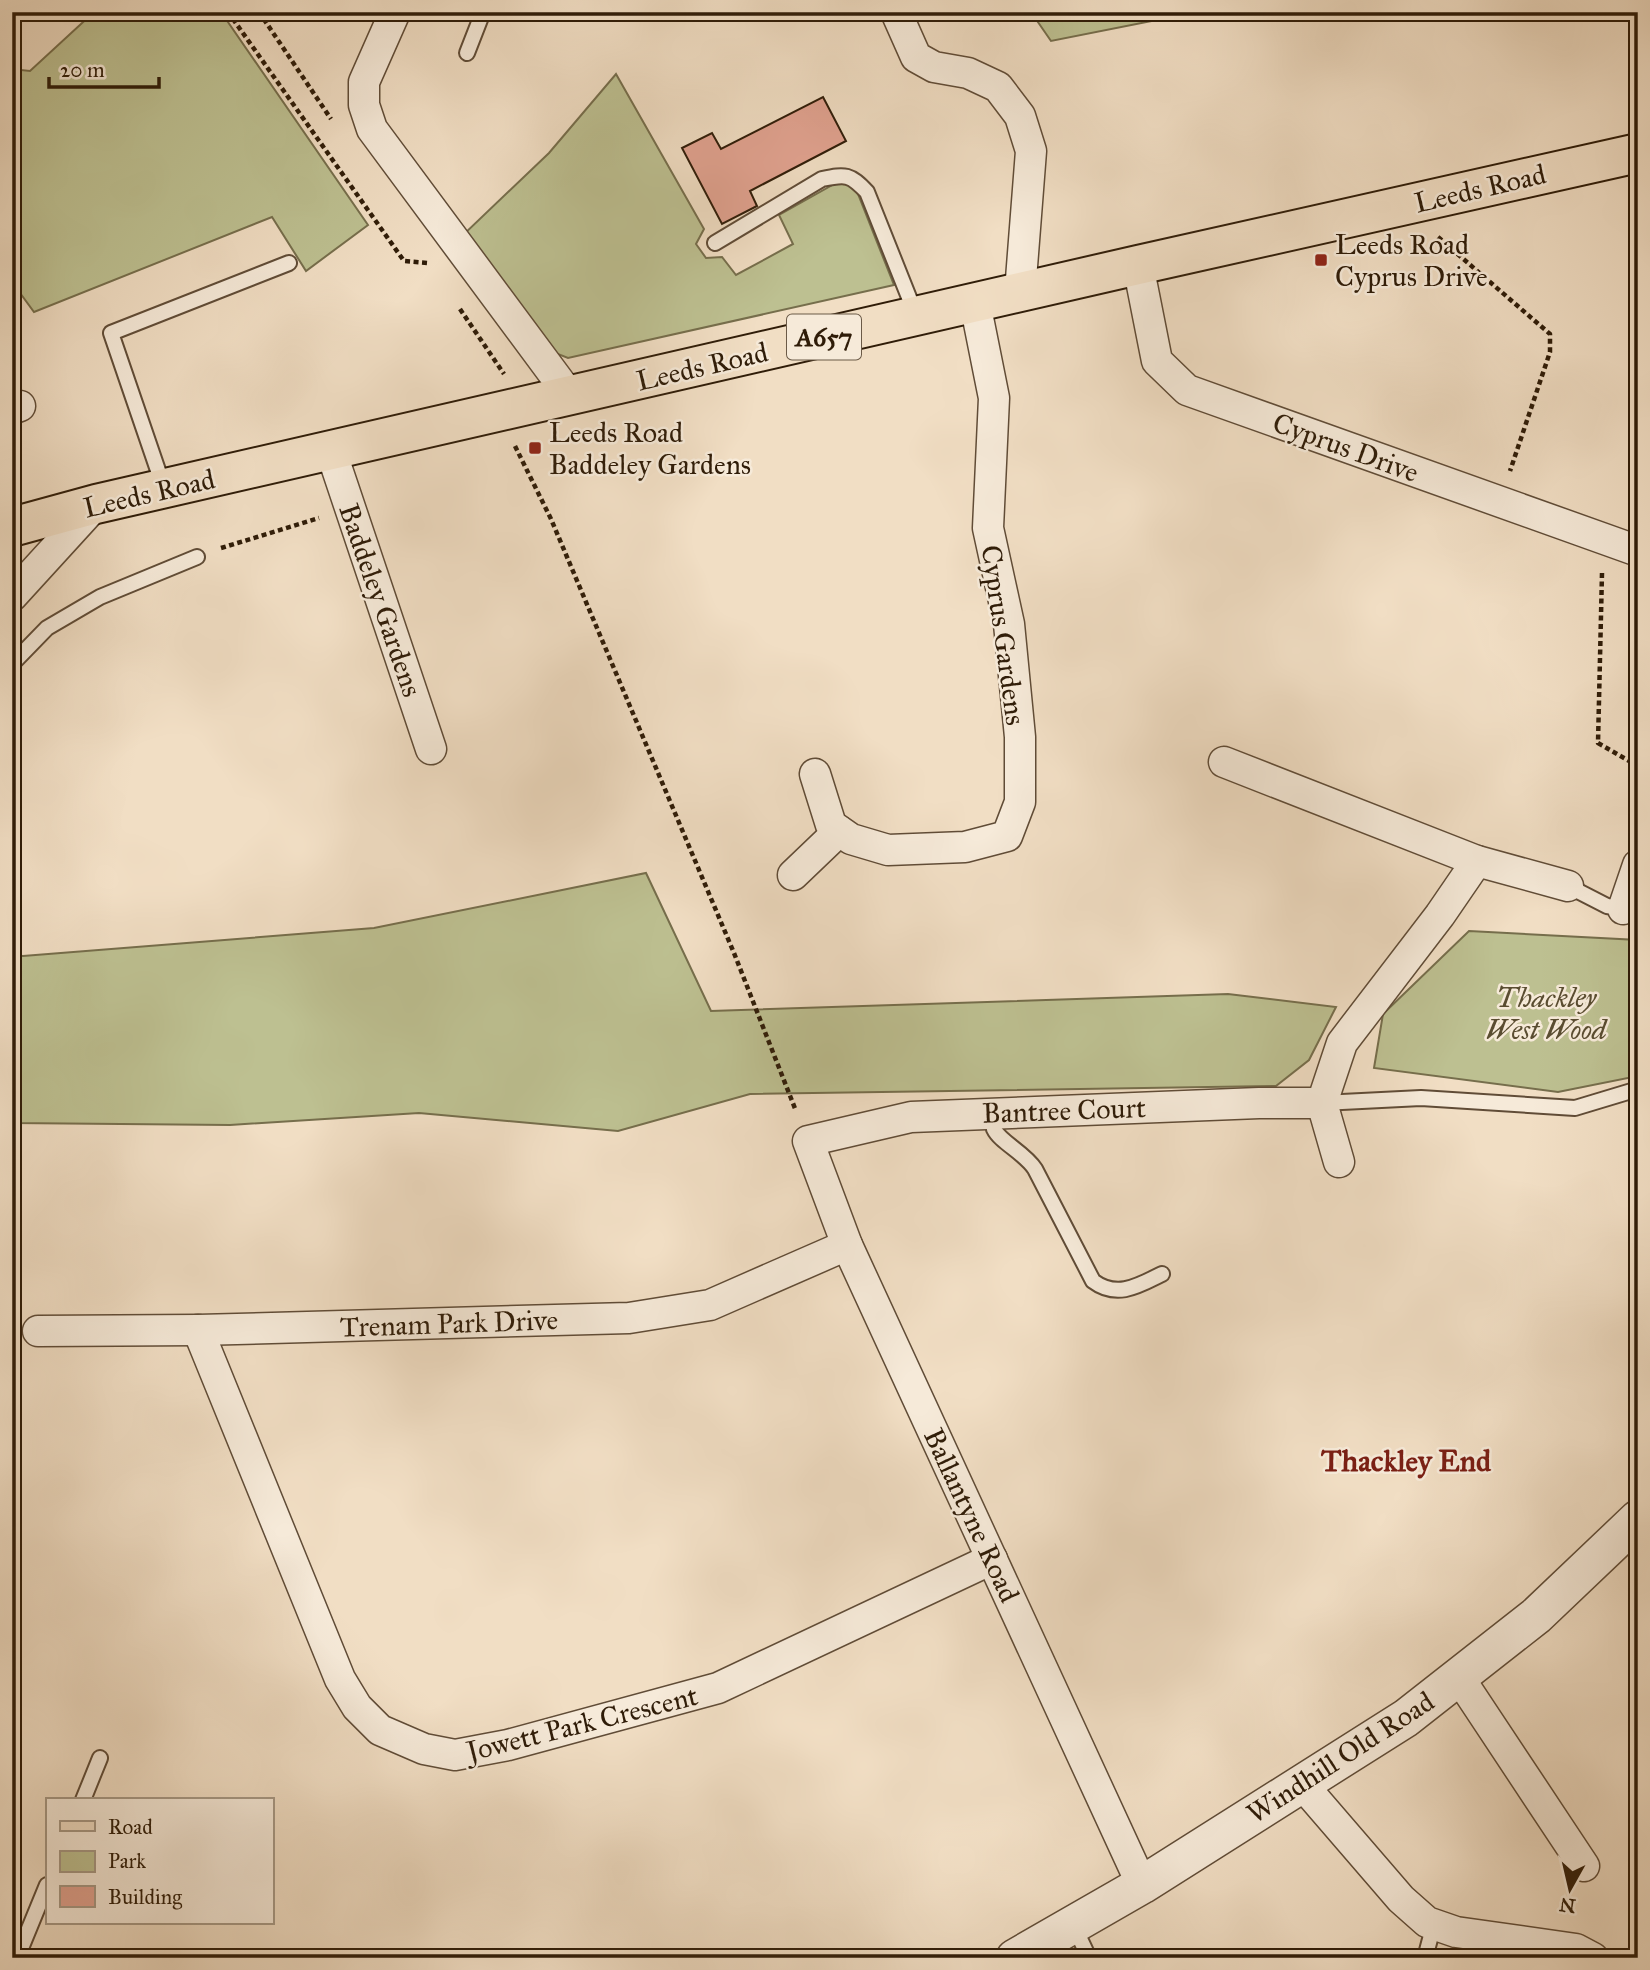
<svg xmlns="http://www.w3.org/2000/svg" width="1650" height="1970" viewBox="0 0 1650 1970" font-family="'IM FELL Great Primer',serif">
	<style>
		.green { fill: #bdc091; stroke: #766e4c; stroke-width: 2 }
		.building { fill: #e1a290; stroke: #2f1c08; stroke-width: 2 }
		.lines { fill: none; stroke-linecap: round; stroke-linejoin: round }
		.service-casing { stroke: #604c37; stroke-width: 18 }
		.minor-casing { stroke: #604c37; stroke-width: 33 }
		.tertiary-casing { stroke: #604c37; stroke-width: 40 }
		.primary-casing { stroke: #2f1c08; stroke-width: 42 }
		.path { stroke: #2f1c08; stroke-width: 4.5; stroke-dasharray: 5 3.5; stroke-linecap: butt }
		.service { stroke: #f6ead9; stroke-width: 14 }
		.minor { stroke: #f6ead9; stroke-width: 30 }
		.tertiary { stroke: #f6ead9; stroke-width: 37 }
		.primary { stroke: #f1dec4; stroke-width: 38 }
		.poi-dot { fill: #8f2418; stroke: #f6ead9; stroke-width: 2.5 }
		.labels { text-anchor: middle; stroke-width: 5; stroke-linejoin: round; paint-order: stroke }
		.shield { fill: #f6ead9; stroke: #6b5a47; stroke-width: 2 }
		.shield-label { font-size: 26px; font-weight: bold; fill: #2f1c08 }
		.street-label { font-size: 28px; fill: #2f1c08; stroke: #f6ead9 }
		.poi-label { font-size: 28px; fill: #2f1c08; stroke: #f6ead9; text-anchor: start }
		.park-label { font-size: 28px; font-style: italic; fill: #5a4d31; stroke: #f6ead9 }
		.neighbourhood-label { font-size: 30px; font-weight: bold; fill: #7a1f14; stroke: #f6ead9 }
	</style>
	<rect width="100%" height="100%" fill="#f1dec4"/>
	<filter id="stains"><feTurbulence type="fractalNoise" baseFrequency=".00286" numOctaves="4"/><feColorMatrix values="0 0 0 0 .2 0 0 0 0 .09 0 0 0 0 .02 0 0 0 .5 -.17"/></filter>
	<radialGradient id="worn" r=".72"><stop offset=".6" stop-color="#630" stop-opacity="0"/><stop offset="1" stop-color="#630" stop-opacity=".3"/></radialGradient>
	<g class="green">
		<path d="M94 12H221L368 225 306 271 272 217 34 312 12 282V69L30 71Z"/>
		<path d="M1031 12H1197L1051 41Z"/>
		<path d="M616 74 704 229 696 244 706 258 722 257 736 275 793 244 779 215 836 183 849 185 858 194 894 285 568 358 545 349 463 235 549 153Z"/>
		<path d="M646 873 711 1011 1228 994 1336 1007 1309 1060 1276 1086 750 1094 618 1131 419 1113 230 1125 12 1123V955L23 956 374 928Z"/>
		<path d="M1469 931 1638 940V1076L1558 1092 1374 1068 1383 1014Z"/>
	</g>
	<path class="building" d="M823 97 846 141 750 191 757 206 722 224 682 148 712 133 721 149Z"/>
	<g class="lines">
		<defs>
			<g id="service">
				<path d="M467 53 483 12"/>
				<path d="M715 243 822 179C846 174 850 174 867 192L916 315"/>
				<path d="M164 488 111 333 289 263"/>
				<path d="M12 664 47 628 100 597 197 557"/>
				<path d="M1568 886 1607 906 1626 909"/>
				<path d="M1322 1103 1421 1098 1575 1108 1638 1089"/>
				<path d="M992 1112C993 1117 993 1125 994 1129 1000 1142 1025 1153 1035 1169L1093 1281C1117 1299 1138 1286 1162 1274"/>
				<path d="M83 1800 100 1758"/>
				<path d="M1074 1926 1089 1958"/>
				<path d="M17 1958 47 1885"/>
				<path d="M1425 1958 1434 1924"/>
			</g>
			<g id="minor">
				<path d="M395 12 364 82V105L372 129 570 396"/>
				<path d="M896 12 916 57 934 67 968 73 998 87 1020 116 1031 151 1020 292"/>
				<path d="M1138 265 1157 361 1187 390 1638 551"/>
				<path d="M12 409 20 406"/>
				<path d="M331 451 431 749"/>
				<path d="M12 596 96 504"/>
				<path d="M1224 762 1477 861 1568 886"/>
				<path d="M815 774 831 825 851 839 888 850 965 847 1007 836 1020 802V737L1009 624 988 528 994 398 975 303"/>
				<path d="M793 875 839 831"/>
				<path d="M1623 909 1638 865"/>
				<path d="M1322 1103 1339 1162"/>
				<path d="M198 1330 340 1679 357 1707 380 1730 424 1749 455 1755 508 1745 718 1688 992 1559"/>
				<path d="M38 1331 198 1330 629 1318 710 1305 847 1245"/>
				<path d="M1458 1676 1584 1866"/>
				<path d="M1301 1783 1401 1899 1427 1922 1456 1932 1576 1949 1593 1958"/>
				<path d="M1142 1885 847 1245 808 1141 911 1117 1259 1103H1322L1342 1043 1440 915 1477 861"/>
			</g>
			<path id="tertiary" d="M1015 1958 1142 1885 1406 1718 1536 1616 1638 1519"/>
			<path id="primary" d="M12 527 96 504 1138 265 1638 153"/>
		</defs>
		<use href="#service" class="service-casing"/>
		<use href="#minor" class="minor-casing"/>
		<use href="#tertiary" class="tertiary-casing"/>
		<use href="#primary" class="primary-casing"/>
		<g class="path">
			<path d="M228 12 404 261 428 263"/>
			<path d="M259 12 331 119"/>
			<path d="M1438 237 1550 334V352L1510 471"/>
			<path d="M460 309 504 374"/>
			<path d="M515 446 551 519 734 953 796 1111"/>
			<path d="M221 548 319 518"/>
			<path d="M1602 573 1598 743 1638 766"/>
		</g>
		<use href="#service" class="service"/>
		<use href="#minor" class="minor"/>
		<use href="#tertiary" class="tertiary"/>
		<use href="#primary" class="primary"/>
	</g>
	<g class="poi-dot">
		<rect x="1314" y="253" width="14" height="14" rx="3.5"/>
		<rect x="528" y="441" width="14" height="14" rx="3.5"/>
	</g>
	<g class="labels">
		<rect class="shield" x="787" y="314.5" width="74" height="45" rx="5"/>
		<g class="shield-label">
			<text x="824" y="346">A657</text>
		</g>
		<g class="street-label">
			<text transform="translate(1480 188) rotate(-13)" y="10">Leeds Road</text>
			<text transform="translate(702 366) rotate(-13)" y="10">Leeds Road</text>
			<text transform="translate(1346 447) rotate(20)" y="10">Cyprus Drive</text>
			<text transform="translate(149 493) rotate(-13)" y="10">Leeds Road</text>
			<text transform="translate(381 600) rotate(71)" y="10">Baddeley Gardens</text>
			<text transform="translate(1004 635) rotate(82)" y="10">Cyprus Gardens</text>
			<text transform="translate(1064 1110) rotate(-2)" y="10">Bantree Court</text>
			<text transform="translate(449 1323) rotate(-2)" y="10">Trenam Park Drive</text>
			<text transform="translate(972 1515) rotate(65)" y="10">Ballantyne Road</text>
			<text transform="translate(582 1723) rotate(-14)" y="10">Jowett Park Crescent</text>
			<text transform="translate(1340 1757) rotate(-33)" y="10">Windhill Old Road</text>
		</g>
		<g class="poi-label">
			<text x="1335" y="254">Leeds Road<tspan x="1335" dy="32">Cyprus Drive</tspan></text>
			<text x="549" y="442">Leeds Road<tspan x="549" dy="32">Baddeley Gardens</tspan></text>
		</g>
		<g class="park-label">
			<text x="1546" y="1007">Thackley<tspan x="1546" dy="32">West Wood</tspan></text>
		</g>
		<g class="neighbourhood-label">
			<text x="1406" y="1471">Thackley End</text>
		</g>
	</g>
	<rect width="1650" height="1970" fill="none" stroke="#f1dec4" stroke-width="42"/>
	<rect x="14" y="14" width="1622" height="1942" fill="none" stroke="#2f1c08" stroke-width="3.5"/>
	<rect x="21" y="21" width="1608" height="1928" fill="none" stroke="#2f1c08" stroke-width="2"/>
	<rect x="46" y="1798" width="228" height="126" fill="#f6ead9" stroke="#a69885" stroke-width="2"/>
	<rect x="60" y="1821" width="35" height="10" fill="#f1dec4" stroke="#a69885" stroke-width="2"/>
	<text x="108" y="1834" font-size="21" fill="#2f1c08">Road</text>
	<rect x="60" y="1851" width="35" height="21" fill="#bdc091" stroke="#a69885" stroke-width="2"/>
	<text x="108" y="1868" font-size="21" fill="#2f1c08">Park</text>
	<rect x="60" y="1886" width="35" height="21" fill="#e1a290" stroke="#a69885" stroke-width="2"/>
	<text x="108" y="1904" font-size="21" fill="#2f1c08">Building</text>
	<g transform="translate(1570 1889) rotate(188)" stroke="#f6ead9" stroke-width="5" paint-order="stroke">
	<path d="M0-5L12 26L0 18L-12 26Z" fill="#2f1c08"/>
	<text y="-10" font-size="19" font-weight="bold" text-anchor="middle" fill="#2f1c08">N</text>
	</g>
	<path d="M49 77v10h110v-10" fill="none" stroke="#2f1c08" stroke-width="3.5"/>
	<text x="60" y="77" font-size="21" fill="#2f1c08" stroke="#f6ead9" stroke-width="5" paint-order="stroke">20 m</text>
	<rect width="100%" height="100%" filter="url(#stains)"/>
	<rect width="100%" height="100%" fill="url(#worn)"/>
</svg>
